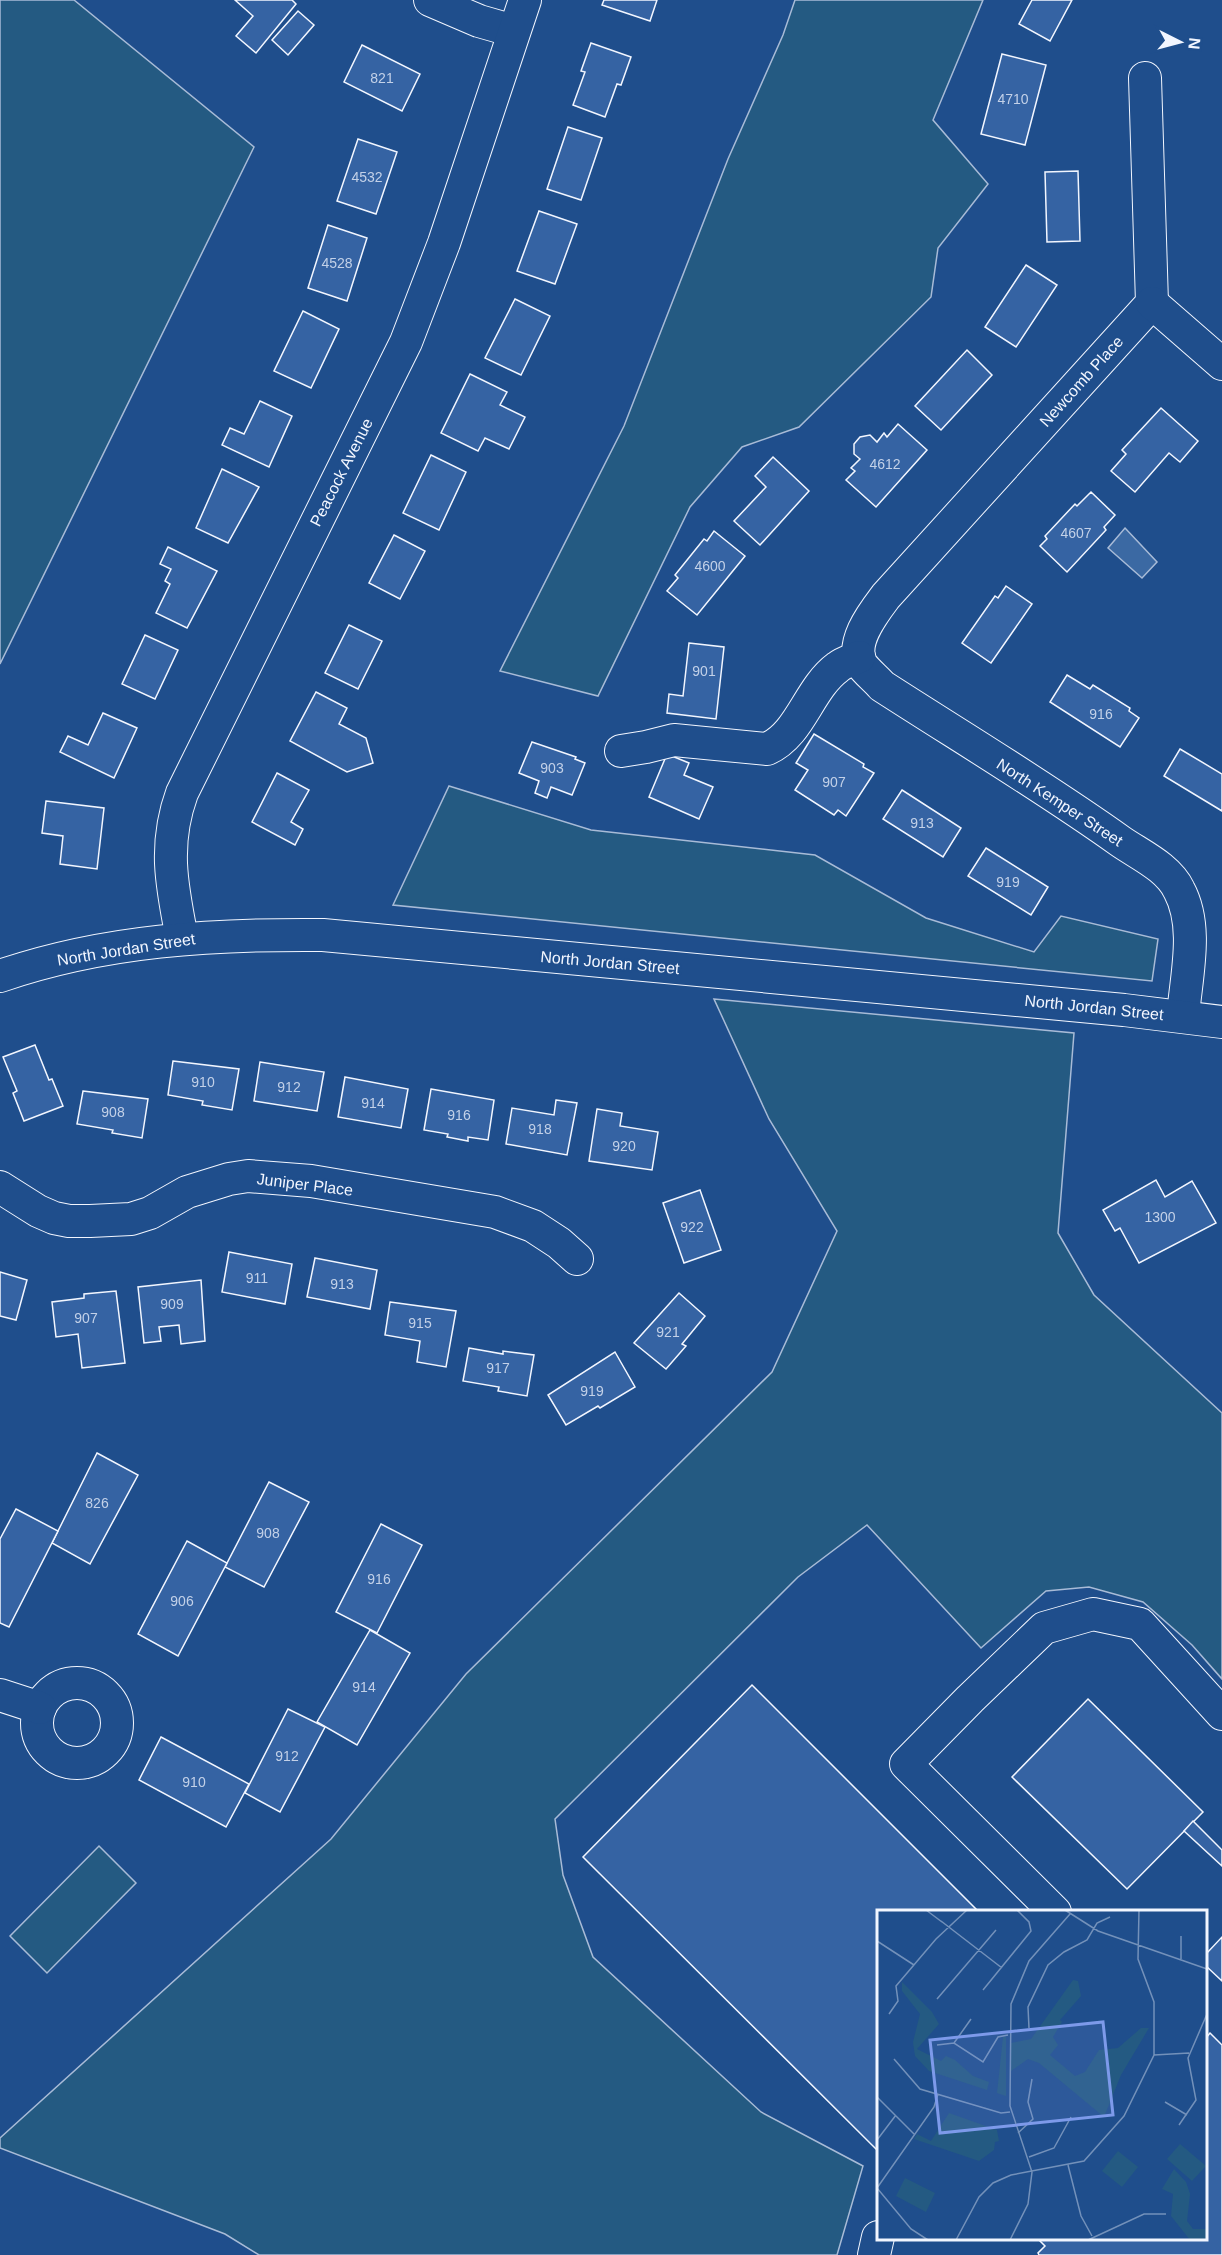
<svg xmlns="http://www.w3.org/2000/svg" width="1222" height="2255" viewBox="0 0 1222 2255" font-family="Helvetica,sans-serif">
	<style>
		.green { fill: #245a82; stroke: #a8bbd7; stroke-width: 1.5 }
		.water { fill: #3b69a3; stroke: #a8bbd7; stroke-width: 1.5 }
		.building { fill: #3563a3; stroke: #f2f6ff; stroke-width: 1.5 }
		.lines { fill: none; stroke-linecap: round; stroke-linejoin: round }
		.minor-casing { stroke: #f2f6ff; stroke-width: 34 }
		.minor { stroke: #1f4e8c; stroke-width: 32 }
		.labels { text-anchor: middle; stroke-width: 4.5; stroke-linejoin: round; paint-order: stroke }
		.number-label { font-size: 14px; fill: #c3d1e8 }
		.street-label { font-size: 16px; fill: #f2f6ff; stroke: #1f4e8c }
		.inset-road { fill: none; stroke: #7391ba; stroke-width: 1.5 }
		.view { fill: #7d9aea; fill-opacity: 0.15; stroke: #7d9aea; stroke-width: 3 }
		.inset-edge { fill: none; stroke: #f2f6ff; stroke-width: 3 }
	</style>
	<rect width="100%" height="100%" fill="#1f4e8c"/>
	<g class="green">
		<path d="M0 0H74L254 147 0 664Z"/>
		<path d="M795 0H983L933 120 988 184 938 248 931 297 799 427 742 447 690 507 598 696 500 671 624 426 728 159 783 35Z"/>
		<path d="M449 786 591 830 815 855 926 918 1034 952 1061 916 1158 939 1152 981 393 905Z"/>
		<path d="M714 999 1074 1033 1058 1233 1094 1295 1222 1413V1679L1192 1645 1143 1602 1089 1587 1046 1591 981 1648 867 1525 798 1577 555 1819 563 1875 593 1957 761 2112 863 2166 837 2255H259L225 2234 0 2148V2138L331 1839 466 1674 772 1372 837 1231 769 1119Z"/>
		<path d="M99 1846 136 1883 47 1973 10 1936Z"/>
	</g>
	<path class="water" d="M1125 528 1157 562 1142 578 1108 548Z"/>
	<g class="building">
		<path d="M235 0H292L296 4 256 53 236 36 253 16Z"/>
		<path d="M604 0H657L650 21 602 5Z"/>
		<path d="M1032 0H1072L1050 41 1019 24Z"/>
		<path d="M298 11 314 25 288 55 272 40Z"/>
		<path d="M591 43 631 57 621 85 617 84 605 117 573 105 585 72 581 71Z"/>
		<path d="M362 45 420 74 402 111 344 82Z"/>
		<path d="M1002 54 1046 65 1025 145 981 134Z"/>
		<path d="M568 127 602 138 581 200 547 189Z"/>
		<path d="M358 139 397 152 376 214 337 201Z"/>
		<path d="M1078 171 1080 241 1047 242 1045 172Z"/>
		<path d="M539 211 577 224 555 284 517 271Z"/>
		<path d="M328 225 367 238 347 301 308 288Z"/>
		<path d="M1026 265 1057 285 1016 347 985 327Z"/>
		<path d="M515 299 550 316 521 375 485 358Z"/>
		<path d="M303 311 339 329 311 388 274 371Z"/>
		<path d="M967 350 992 375 941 430 915 406Z"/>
		<path d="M470 374 507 392 500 405 525 417 509 449 485 438 478 451 441 433Z"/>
		<path d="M260 401 292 416 269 467 222 445 230 428 244 434Z"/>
		<path d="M1161 408 1198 441 1180 462 1169 453 1135 492 1111 471 1126 454 1122 450Z"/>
		<path d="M898 424 927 450 876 507 846 480 855 471 851 468 860 459 854 454V444L860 437 870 435 877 442 884 433 887 437Z"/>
		<path d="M431 455 466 472 439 530 403 513Z"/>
		<path d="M773 457 809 491 760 545 734 521 766 487 755 476Z"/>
		<path d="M222 469 259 487 228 543 196 528Z"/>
		<path d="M1091 492 1115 515 1104 527 1106 530 1067 572 1040 546 1047 539 1045 536 1075 504 1077 506Z"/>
		<path d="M714 531 745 556 697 615 667 591 678 578 675 575 704 539 707 541Z"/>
		<path d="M394 535 425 551 400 599 369 583Z"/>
		<path d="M168 547 217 571 187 628 156 613 170 584 165 581 171 569 160 564Z"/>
		<path d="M1006 586 1032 604 991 663 962 643 995 596 998 598Z"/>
		<path d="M349 625 382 641 358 689 325 673Z"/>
		<path d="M145 635 178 650 155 699 122 684Z"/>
		<path d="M689 643 724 647 716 719 667 713 669 694 683 696Z"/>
		<path d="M1067 675 1090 689 1093 685 1130 708 1129 711 1139 718 1120 747 1050 702Z"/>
		<path d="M316 692 347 708 339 724 366 738 373 763 347 772 290 741Z"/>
		<path d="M103 713 137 728 114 778 60 752 68 736 88 745Z"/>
		<path d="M814 734 864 764 863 767 874 773 846 816 838 810 834 815 795 790 808 770 796 763Z"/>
		<path d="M532 742 576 757 575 759 585 763 572 795 551 787 547 798 535 793 539 781 519 773Z"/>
		<path d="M1180 749 1222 774V811L1164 776Z"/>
		<path d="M667 754 689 763 684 775 713 787 699 819 649 797Z"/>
		<path d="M277 773 309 790 291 822 303 829 295 845 252 822Z"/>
		<path d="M902 790 961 828 943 857 883 819Z"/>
		<path d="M46 801 104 808 97 869 60 864 63 836 42 833Z"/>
		<path d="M986 848 1048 887 1031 915 968 876Z"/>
		<path d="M35 1045 49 1080 52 1079 63 1106 24 1121 13 1093 17 1091 3 1057Z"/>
		<path d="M173 1061 239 1069 232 1110 202 1105 203 1101 168 1095Z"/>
		<path d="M260 1062 324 1072 317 1111 254 1101Z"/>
		<path d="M345 1077 408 1089 401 1128 338 1117Z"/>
		<path d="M431 1089 494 1100 488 1140 468 1137V1141L447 1137 448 1134 424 1130Z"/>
		<path d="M83 1091 148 1099 142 1138 112 1133 113 1130 77 1124Z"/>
		<path d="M556 1100 577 1103 567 1155 506 1144 512 1108 554 1115Z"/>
		<path d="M597 1109 622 1113 620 1126 658 1132 652 1170 589 1161Z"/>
		<path d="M1156 1180 1165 1197 1192 1181 1216 1223 1139 1263 1120 1228 1115 1231 1103 1210Z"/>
		<path d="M700 1190 721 1250 684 1263 663 1203Z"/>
		<path d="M229 1252 292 1264 285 1304 222 1292Z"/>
		<path d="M315 1258 377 1270 370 1309 307 1297Z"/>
		<path d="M0 1272 27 1280 16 1320 0 1316Z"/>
		<path d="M201 1280 205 1341 181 1344 179 1325 159 1327 161 1341 144 1343 138 1287Z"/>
		<path d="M116 1291 125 1363 82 1368 78 1334 56 1337 52 1302 84 1298V1294Z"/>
		<path d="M679 1293 705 1316 682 1344 686 1346 666 1369 634 1343Z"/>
		<path d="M390 1302 456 1311 446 1367 417 1362 420 1341 385 1335Z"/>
		<path d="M469 1348 503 1354V1351L534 1355 527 1396 498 1391 499 1387 463 1381Z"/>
		<path d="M615 1352 635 1387 600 1408 598 1406 566 1425 548 1395Z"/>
		<path d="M97 1453 138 1475 90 1564 52 1543Z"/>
		<path d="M269 1482 309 1502 264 1587 225 1567Z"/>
		<path d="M16 1509 58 1531 9 1627 0 1623V1539Z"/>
		<path d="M381 1524 422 1545 377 1633 336 1612Z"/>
		<path d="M187 1541 227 1563 178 1656 138 1634Z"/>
		<path d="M370 1630 410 1653 357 1745 317 1722Z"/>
		<path d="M752 1685 979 1912H878V2151L583 1857Z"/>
		<path d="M1088 1699 1203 1812 1127 1889 1012 1777Z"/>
		<path d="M288 1709 325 1727 280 1812 245 1793Z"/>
		<path d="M161 1737 249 1784 226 1827 139 1780Z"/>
		<path d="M1193 1821 1222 1850V1866L1184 1831Z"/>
		<path d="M1222 1937V1981L1206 1966V1954Z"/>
		<path d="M1210 2033 1222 2045V2255H1039L1038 2253 1045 2246 1040 2241 1043 2238H1206V2038Z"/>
	</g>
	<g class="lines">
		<defs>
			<g id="minor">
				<path d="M430 0 479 21 514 31"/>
				<path d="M1145 78 1152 303 886 596C874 612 849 643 862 665 867 672 876 679 882 686 961 737 1043 786 1120 841 1140 855 1168 867 1179 890 1199 927 1186 976 1183 1016"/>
				<path d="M1152 303 1222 364"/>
				<path d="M621 751 646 747 674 740 767 749C801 734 808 689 838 667 844 662 853 660 859 657"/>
				<path d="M182 938C172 887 163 845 182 793L406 342 444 243 525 0"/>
				<path d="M0 976C105 940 213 934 323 935L1124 1010 1222 1022"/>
				<path d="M0 1187 38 1211 54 1218 69 1221H90L131 1219 150 1213 187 1192 229 1179 248 1176 311 1181 495 1212 533 1226 559 1243 577 1259"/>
				<circle cx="77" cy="1723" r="40"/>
				<path d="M0 1695 40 1708"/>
				<path d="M1055 1912 906 1764 970 1699 1044 1628 1093 1614 1140 1624 1222 1714"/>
				<path d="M874 2255 878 2237"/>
			</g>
		</defs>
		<use href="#minor" class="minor-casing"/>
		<use href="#minor" class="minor"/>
	</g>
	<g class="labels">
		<g class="number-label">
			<text x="382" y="83">821</text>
			<text x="1013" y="104">4710</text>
			<text x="367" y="182">4532</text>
			<text x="337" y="268">4528</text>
			<text x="885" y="469">4612</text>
			<text x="1076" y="538">4607</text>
			<text x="710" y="571">4600</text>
			<text x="704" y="676">901</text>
			<text x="1101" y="719">916</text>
			<text x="552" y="773">903</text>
			<text x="834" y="787">907</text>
			<text x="922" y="828">913</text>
			<text x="1008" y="887">919</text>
			<text x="203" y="1087">910</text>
			<text x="289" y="1092">912</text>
			<text x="373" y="1108">914</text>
			<text x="113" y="1117">908</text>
			<text x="459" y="1120">916</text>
			<text x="540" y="1134">918</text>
			<text x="624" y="1151">920</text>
			<text x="1160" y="1222">1300</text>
			<text x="692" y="1232">922</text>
			<text x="257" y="1283">911</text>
			<text x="342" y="1289">913</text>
			<text x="172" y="1309">909</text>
			<text x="86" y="1323">907</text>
			<text x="420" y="1328">915</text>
			<text x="668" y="1337">921</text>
			<text x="498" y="1373">917</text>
			<text x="592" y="1396">919</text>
			<text x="97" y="1508">826</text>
			<text x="268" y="1538">908</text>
			<text x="379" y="1584">916</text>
			<text x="182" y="1606">906</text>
			<text x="364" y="1692">914</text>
			<text x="287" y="1761">912</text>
			<text x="194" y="1787">910</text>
		</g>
		<g class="street-label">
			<text transform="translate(1081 381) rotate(-48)" y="6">Newcomb Place</text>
			<text transform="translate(341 472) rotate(-63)" y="6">Peacock Avenue</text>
			<text transform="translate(1060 802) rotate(33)" y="6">North Kemper Street</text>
			<text transform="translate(126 949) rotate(-9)" y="6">North Jordan Street</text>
			<text transform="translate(610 962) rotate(5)" y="6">North Jordan Street</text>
			<text transform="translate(1094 1007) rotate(6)" y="6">North Jordan Street</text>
			<text transform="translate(305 1184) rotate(7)" y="6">Juniper Place</text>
		</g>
	</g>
	<g transform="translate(877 1910)">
		<rect width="330" height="330" fill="#1f4e8c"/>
		<path d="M196 70 201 71 204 86 183 110 185 112 176 127 181 135 173 145 198 166 208 162 222 140 241 138 264 118H272L244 165 227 207 162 153 151 149 134 161V133L154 129ZM25 72 55 102 62 114 40 139 64 151 69 146 78 150 96 166 112 172 110 180 52 161 38 146 36 132 43 104 25 81ZM126 127H129V186L120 183ZM72 203 120 220 122 231 118 232 117 240 102 251 37 229 40 224 54 231ZM303 234 329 256 315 271 290 249ZM241 241 261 257 245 277 225 261ZM297 259 309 272 313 284 310 311 316 319H330V330H313L294 306 296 284 285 279ZM28 268 58 283 49 302 19 286Z" fill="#245a82"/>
		<path class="inset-road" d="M49 0 65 12M188 0 221 21 330 59M64 11 125 58M0 31 37 55M304 49V26M106 80 154 21 152 12 140 0M60 89 119 20M12 104 21 91 19 76 59 29 90 0M152 118 151 97 171 55 187 42 210 30 220 13 233 7M77 133 94 109M60 135 77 133 106 152 121 127 131 125M277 145 312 143M17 149 43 179 124 203 133 202M0 187 37 224M288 192 310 205M302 215 319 190 311 148 330 104M141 223 156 209 151 192 155 169M0 230 19 205M152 247 177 238 194 207M191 255 204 306 215 326M51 330 34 319 0 278 57 197 61 184M79 330 102 287 116 273 134 265 207 251 247 206 277 145V92L261 49 262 0M133 330 151 294 155 262 133 196 134 94 152 51 193 4M211 330 267 304H289"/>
		<path class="view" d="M226 112 236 205 63 223 53 130Z"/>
		<rect width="330" height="330" class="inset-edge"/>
	</g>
	<g transform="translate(1180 42) rotate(96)" stroke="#1f4e8c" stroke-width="4.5" paint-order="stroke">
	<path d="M0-4.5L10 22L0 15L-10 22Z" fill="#f2f6ff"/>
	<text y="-9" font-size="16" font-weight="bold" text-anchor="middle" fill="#f2f6ff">N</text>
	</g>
</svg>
